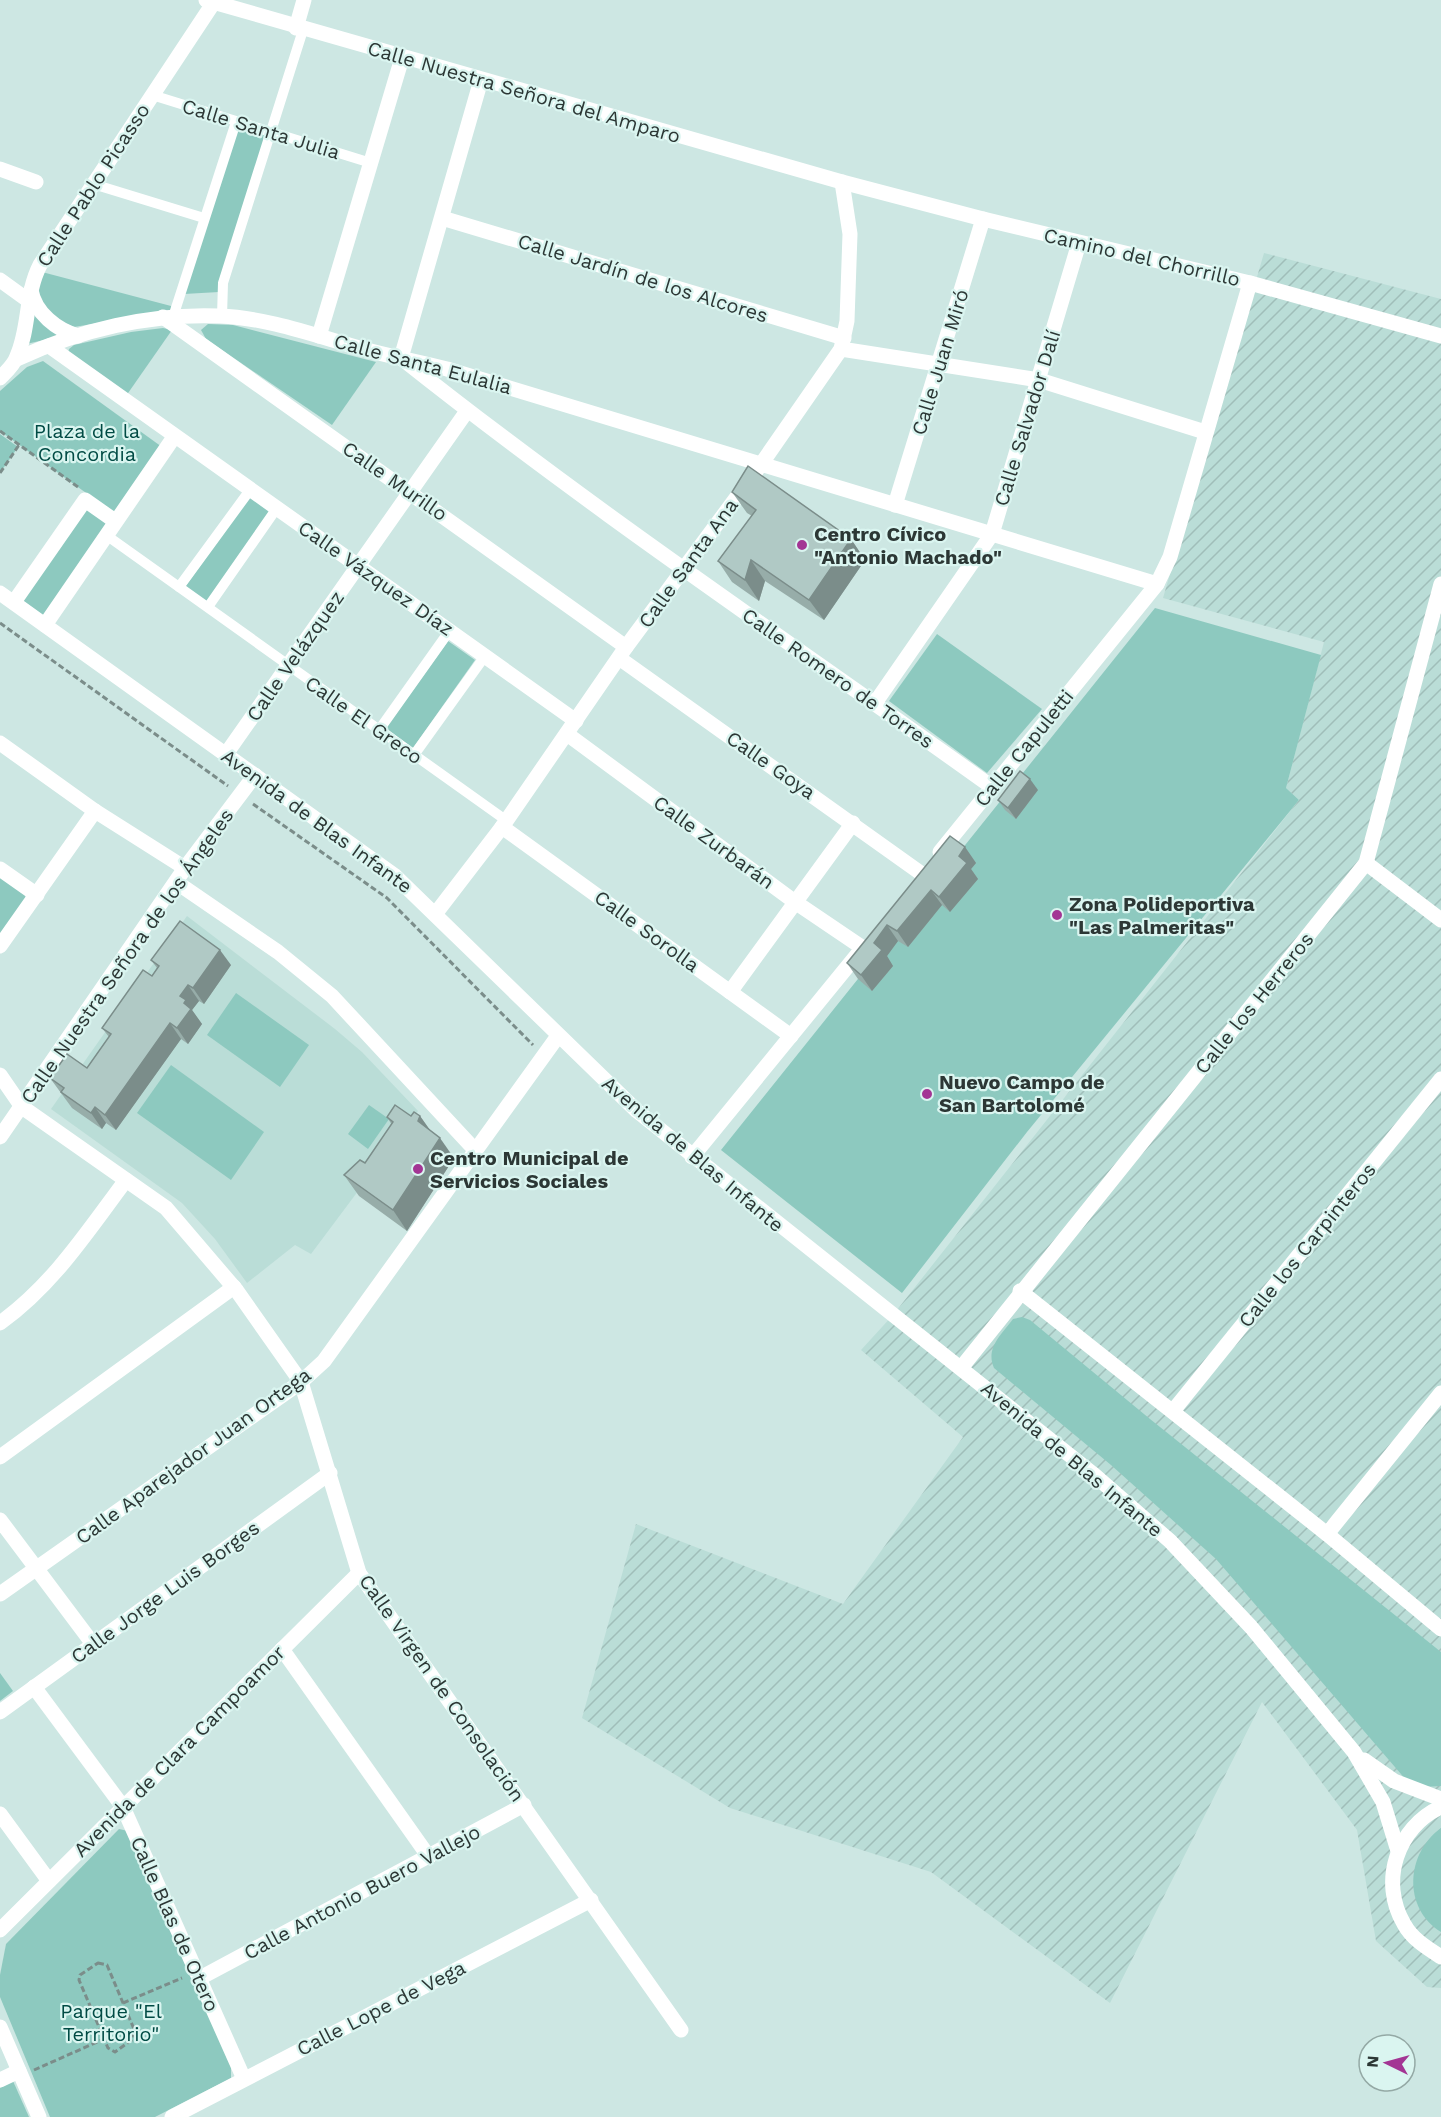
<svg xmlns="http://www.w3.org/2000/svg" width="1441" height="2117" viewBox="0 0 1441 2117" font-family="'Work Sans',sans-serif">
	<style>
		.built { fill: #baddd7 }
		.industrial { fill: url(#industrial-furrows) }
		.green { fill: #8dc9bf }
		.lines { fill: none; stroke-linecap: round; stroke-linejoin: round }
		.path { stroke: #7b8d8a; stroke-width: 3; stroke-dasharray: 6 3; stroke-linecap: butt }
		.pedestrian { stroke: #fff; stroke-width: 10 }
		.minor { stroke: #fff; stroke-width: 15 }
		.wall { fill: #97ada9 }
		.shaded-wall { fill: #7b8d8a }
		.building { fill: #b0c9c5; stroke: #7b8d8a; stroke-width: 1.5 }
		.poi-dot { fill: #a33594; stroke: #daf5f0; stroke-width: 2 }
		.labels { text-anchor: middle; stroke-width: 4.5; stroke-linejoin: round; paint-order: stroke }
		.street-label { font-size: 20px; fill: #2c3735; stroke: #daf5f0 }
		.park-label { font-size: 20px; fill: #004b44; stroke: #daf5f0 }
		.poi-label { font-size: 20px; font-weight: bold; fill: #2c3735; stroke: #daf5f0; text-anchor: start }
	</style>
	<defs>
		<pattern id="industrial-furrows" width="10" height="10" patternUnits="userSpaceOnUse" patternTransform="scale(1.5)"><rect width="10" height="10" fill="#baddd7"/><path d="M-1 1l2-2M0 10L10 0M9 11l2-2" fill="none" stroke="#a0beb9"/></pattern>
	</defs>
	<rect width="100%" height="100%" fill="#cde7e3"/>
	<path class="built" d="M187 916 335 1029 362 1052 418 1111 311 1254 295 1245 247 1283 215 1239 182 1203 51 1109Z"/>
	<path class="industrial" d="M1264 253 1441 299V1988L1427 1987 1376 1941 1357 1830 1262 1702 1110 2003 931 1872 730 1808 582 1718 636 1524 843 1604 963 1437 861 1350 893 1315 1299 800 1286 788 1324 642 1163 598Z"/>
	<g class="green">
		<path d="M237 126 267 135 219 292 184 294Z"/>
		<path d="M42 272 171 306V311L74 327 53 318 36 293Z"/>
		<path d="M35 313 58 334V337L26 344 32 314Z"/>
		<path d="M208 324 233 325 376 362 332 425 206 339 201 330Z"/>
		<path d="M163 328 172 330 126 396 68 353 69 349 74 345 131 332Z"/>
		<path d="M43 361 162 447 114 513 0 431V391L27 367Z"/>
		<path d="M0 434 18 447 0 473Z"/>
		<path d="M251 495 272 510 207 603 185 587Z"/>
		<path d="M86 505 110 521 45 617 22 600Z"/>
		<path d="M1155 608 1321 655 1286 788 1299 800 1027 1132 902 1293 721 1150Z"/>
		<path d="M937 634 1042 709 987 773 889 701Z"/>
		<path d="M448 641 475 660 413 748 386 728Z"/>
		<path d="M0 874 24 891 27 902 0 939Z"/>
		<path d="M236 993 309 1045 280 1087 207 1035Z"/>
		<path d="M171 1065 264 1132 231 1180 137 1113Z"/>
		<path d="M369 1105 389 1119 368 1149 348 1134Z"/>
		<path d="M1022 1317 1030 1320 1150 1419 1441 1652V1786L1421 1787 1407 1781 1216 1559 1111 1465 994 1368C985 1348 1002 1334 1013 1319Z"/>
		<path d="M0 1673 13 1691 0 1701Z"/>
		<path d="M1441 1828V1932C1402 1908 1406 1853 1441 1828Z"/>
		<path d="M119 1829 128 1831 231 2066V2078L155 2117H50L0 1997V1975L6 1944Z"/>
		<path d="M13 2081 29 2117H0V2088Z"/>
	</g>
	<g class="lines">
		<g class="path">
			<path d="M0 431 78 487"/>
			<path d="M0 473 19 445"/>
			<path d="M0 623 228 786"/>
			<path d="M253 804 387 898 533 1045"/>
			<path d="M98 1963 107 1965 134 2029 133 2039 115 2052 108 2048 79 1980 80 1975Z"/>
			<path d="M123 2003 182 1978"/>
			<path d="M34 2070 104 2039"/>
		</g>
		<g class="pedestrian">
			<path d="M152 95 371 163"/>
			<path d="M93 184 204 218"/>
			<path d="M222 316 223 283 303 30"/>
			<path d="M173 317 236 122"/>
			<path d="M106 535 507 821"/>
			<path d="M179 587 250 490"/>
			<path d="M208 607 277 508"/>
			<path d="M379 730 450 630"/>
			<path d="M414 755 485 656"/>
		</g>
		<g class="minor">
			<path d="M206 0 842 182 983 219 1250 283 1441 336"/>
			<path d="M296 28 304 0"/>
			<path d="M481 80 401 358C592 510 794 645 992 787"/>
			<path d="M0 169 36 182"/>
			<path d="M442 218 844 338"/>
			<path d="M0 280 29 301"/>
			<path d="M31 290C35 313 57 330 78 336"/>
			<path d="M163 317 626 647"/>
			<path d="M319 336 402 58"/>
			<path d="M49 346 576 721"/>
			<path d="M841 349 1039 380 1205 432"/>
			<path d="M17 359C79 330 151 313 220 316 270 318 319 337 367 350 393 357 420 362 447 369L1157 584"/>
			<path d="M0 378C6 372 14 365 17 356 30 327 25 294 40 265L214 2"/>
			<path d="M895 505 983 219"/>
			<path d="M0 593 394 875 637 1111 1092 1473 1170 1541 1251 1627 1354 1752 1383 1802 1398 1851"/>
			<path d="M14 602 85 500 115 521"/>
			<path d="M45 625 174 437"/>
			<path d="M619 658 922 874"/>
			<path d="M875 703 992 534 1079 243"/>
			<path d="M567 734 795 902 863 948"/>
			<path d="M0 743 95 811 185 868"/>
			<path d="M226 754 467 411"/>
			<path d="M502 827 791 1036"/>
			<path d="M940 852 1157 584 1170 557 1250 283"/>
			<path d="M1366 863 1441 920"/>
			<path d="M0 869 37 895"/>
			<path d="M176 882 278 952 332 996 475 1150"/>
			<path d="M436 913 502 827 626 647 762 463 841 349 847 321 850 234 842 182"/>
			<path d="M0 946 95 811"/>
			<path d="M730 992 853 823"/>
			<path d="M0 1075 22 1107 166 1208 237 1291 301 1382 359 1573 681 2030"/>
			<path d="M0 1137 185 868 255 775"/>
			<path d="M692 1157 861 950"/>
			<path d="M1020 1291 1327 1534 1441 1629"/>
			<path d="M0 1323C53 1285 87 1232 126 1180"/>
			<path d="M961 1368 1366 863 1441 584"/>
			<path d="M1173 1411 1441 1079"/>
			<path d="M0 1457 234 1287"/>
			<path d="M0 1520 93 1644"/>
			<path d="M1327 1534 1441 1393"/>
			<path d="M0 1594 301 1382 324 1361 558 1036"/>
			<path d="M282 1649 429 1857"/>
			<path d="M34 1687 123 1807 244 2079"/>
			<path d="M0 1712 330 1473"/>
			<path d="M1364 1760 1394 1781 1441 1799"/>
			<path d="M1441 1807C1397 1827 1379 1882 1404 1924 1412 1939 1427 1948 1441 1957"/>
			<path d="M0 1814 49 1881"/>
			<path d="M0 1930 359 1573"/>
			<path d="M200 1978 524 1805"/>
			<path d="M0 2027 39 2117"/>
			<path d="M0 2080 19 2071"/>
			<path d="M172 2117 591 1900"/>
		</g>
	</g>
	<g class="wall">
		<path d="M732 492 851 539 865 560 824 620 765 581 759 601 732 582 718 561 752 516 747 513Z"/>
		<path d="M1038 790 1016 819 1005 810 998 800Z"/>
		<path d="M965 847 976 863 971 869 978 879 950 912 942 905 908 947 898 941 887 956 893 966 872 991 858 979 847 963Z"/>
		<path d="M151 960 231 965 204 1004 199 1001 192 1010 202 1024 188 1044 181 1039 116 1130 106 1123 102 1129 72 1108 50 1078 87 1068 109 1037 102 1028 152 976 157 968Z"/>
		<path d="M420 1116 430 1130 454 1158 407 1231 359 1196 344 1175 365 1163 392 1125 387 1117Z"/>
	</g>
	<g class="shaded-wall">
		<path d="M851 539 865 560 824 620 809 600Z"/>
		<path d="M751 560 765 581 759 601 745 580Z"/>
		<path d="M1030 779 1038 790 1016 819 1008 808Z"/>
		<path d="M965 847 976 863 971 869 978 879 950 912 939 897 959 856Z"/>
		<path d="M931 890 942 905 908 947 897 931Z"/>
		<path d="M887 925 898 941 887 956 893 966 872 991 861 975 874 943Z"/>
		<path d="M220 950 231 965 204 1004 193 988Z"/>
		<path d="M188 985 199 1001 192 1010 202 1024 188 1044 177 1028 180 996Z"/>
		<path d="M170 1023 181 1039 116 1130 105 1115Z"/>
		<path d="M95 1107 106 1123 102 1129 91 1113Z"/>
		<path d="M420 1116 434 1136 418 1121Z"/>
		<path d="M440 1138 454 1158 407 1231 393 1210Z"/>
	</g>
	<g class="building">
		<path d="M748 466 851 539 809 600 751 560 745 580 718 561 756 510 732 492Z"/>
		<path d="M1020 771 1030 779 1008 808 998 800Z"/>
		<path d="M950 836 965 847 959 856 967 863 939 897 931 890 897 931 887 925 874 943 882 950 861 975 847 963Z"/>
		<path d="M180 921 220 950 193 988 188 985 180 996 186 1000 184 1003 191 1009 177 1028 170 1023 105 1115 95 1107 91 1113 61 1092 64 1088 50 1078 67 1054 87 1068 111 1034 102 1028 143 970 152 976 159 966 151 960Z"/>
		<path d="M395 1105 411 1116 414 1112 420 1116 418 1121 440 1138 393 1210 344 1175 360 1160 365 1163 393 1122 387 1117Z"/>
	</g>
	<g class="poi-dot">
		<circle cx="802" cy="545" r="6"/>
		<circle cx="1057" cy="915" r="6"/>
		<circle cx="927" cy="1094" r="6"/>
		<circle cx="418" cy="1169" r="6"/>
	</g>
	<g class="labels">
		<g class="street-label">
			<text transform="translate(524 92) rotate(16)" y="7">Calle Nuestra Señora del Amparo</text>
			<text transform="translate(261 129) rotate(17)" y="7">Calle Santa Julia</text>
			<text transform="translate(93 185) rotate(-57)" y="7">Calle Pablo Picasso</text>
			<text transform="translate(1142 257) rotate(13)" y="7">Camino del Chorrillo</text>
			<text transform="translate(643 278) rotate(17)" y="7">Calle Jardín de los Alcores</text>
			<text transform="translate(940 362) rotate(-73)" y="7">Calle Juan Miró</text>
			<text transform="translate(423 364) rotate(15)" y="7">Calle Santa Eulalia</text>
			<text transform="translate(1027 418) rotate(-73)" y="7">Calle Salvador Dalí</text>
			<text transform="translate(395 481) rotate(35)" y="7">Calle Murillo</text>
			<text transform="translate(688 563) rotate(-54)" y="7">Calle Santa Ana</text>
			<text transform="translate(376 578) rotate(35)" y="7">Calle Vázquez Díaz</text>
			<text transform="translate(295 656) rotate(-55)" y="7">Calle Velázquez</text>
			<text transform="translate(838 678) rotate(35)" y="7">Calle Romero de Torres</text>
			<text transform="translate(364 720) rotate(35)" y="7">Calle El Greco</text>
			<text transform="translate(1024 748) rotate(-51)" y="7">Calle Capuletti</text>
			<text transform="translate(771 765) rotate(35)" y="7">Calle Goya</text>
			<text transform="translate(317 821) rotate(36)" y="7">Avenida de Blas Infante</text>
			<text transform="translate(714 842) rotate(36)" y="7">Calle Zurbarán</text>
			<text transform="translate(647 931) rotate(36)" y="7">Calle Sorolla</text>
			<text transform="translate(127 956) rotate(-55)" y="7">Calle Nuestra Señora de los Ángeles</text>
			<text transform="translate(1254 1003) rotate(-51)" y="7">Calle los Herreros</text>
			<text transform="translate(693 1154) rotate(40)" y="7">Avenida de Blas Infante</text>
			<text transform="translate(1307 1245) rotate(-51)" y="7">Calle los Carpinteros</text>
			<text transform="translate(193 1456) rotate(-36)" y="7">Calle Aparejador Juan Ortega</text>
			<text transform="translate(1072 1459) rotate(40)" y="7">Avenida de Blas Infante</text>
			<text transform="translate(165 1592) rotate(-36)" y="7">Calle Jorge Luis Borges</text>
			<text transform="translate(442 1688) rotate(55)" y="7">Calle Virgen de Consolación</text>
			<text transform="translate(179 1751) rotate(-45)" y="7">Avenida de Clara Campoamor</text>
			<text transform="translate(362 1892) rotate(-28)" y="7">Calle Antonio Buero Vallejo</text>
			<text transform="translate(175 1924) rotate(66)" y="7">Calle Blas de Otero</text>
			<text transform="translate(381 2008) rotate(-27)" y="7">Calle Lope de Vega</text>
		</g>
		<g class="park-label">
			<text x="87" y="438">Plaza de la<tspan x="87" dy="23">Concordia</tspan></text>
			<text x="111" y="2018">Parque "El<tspan x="111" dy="23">Territorio"</tspan></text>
		</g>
		<g class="poi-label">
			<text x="814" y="541">Centro Cívico<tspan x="814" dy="23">"Antonio Machado"</tspan></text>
			<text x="1069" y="911">Zona Polideportiva<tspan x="1069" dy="23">"Las Palmeritas"</tspan></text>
			<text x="939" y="1089">Nuevo Campo de<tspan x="939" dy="23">San Bartolomé</tspan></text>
			<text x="430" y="1165">Centro Municipal de<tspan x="430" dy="23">Servicios Sociales</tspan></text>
		</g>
	</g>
	<g transform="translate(1387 2063) rotate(275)"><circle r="28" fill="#daf5f0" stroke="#94a9a5" stroke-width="1.5"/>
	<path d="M0-4.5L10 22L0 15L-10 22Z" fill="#a33594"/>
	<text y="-9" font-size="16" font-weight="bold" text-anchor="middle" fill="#2c3735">N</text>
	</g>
</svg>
